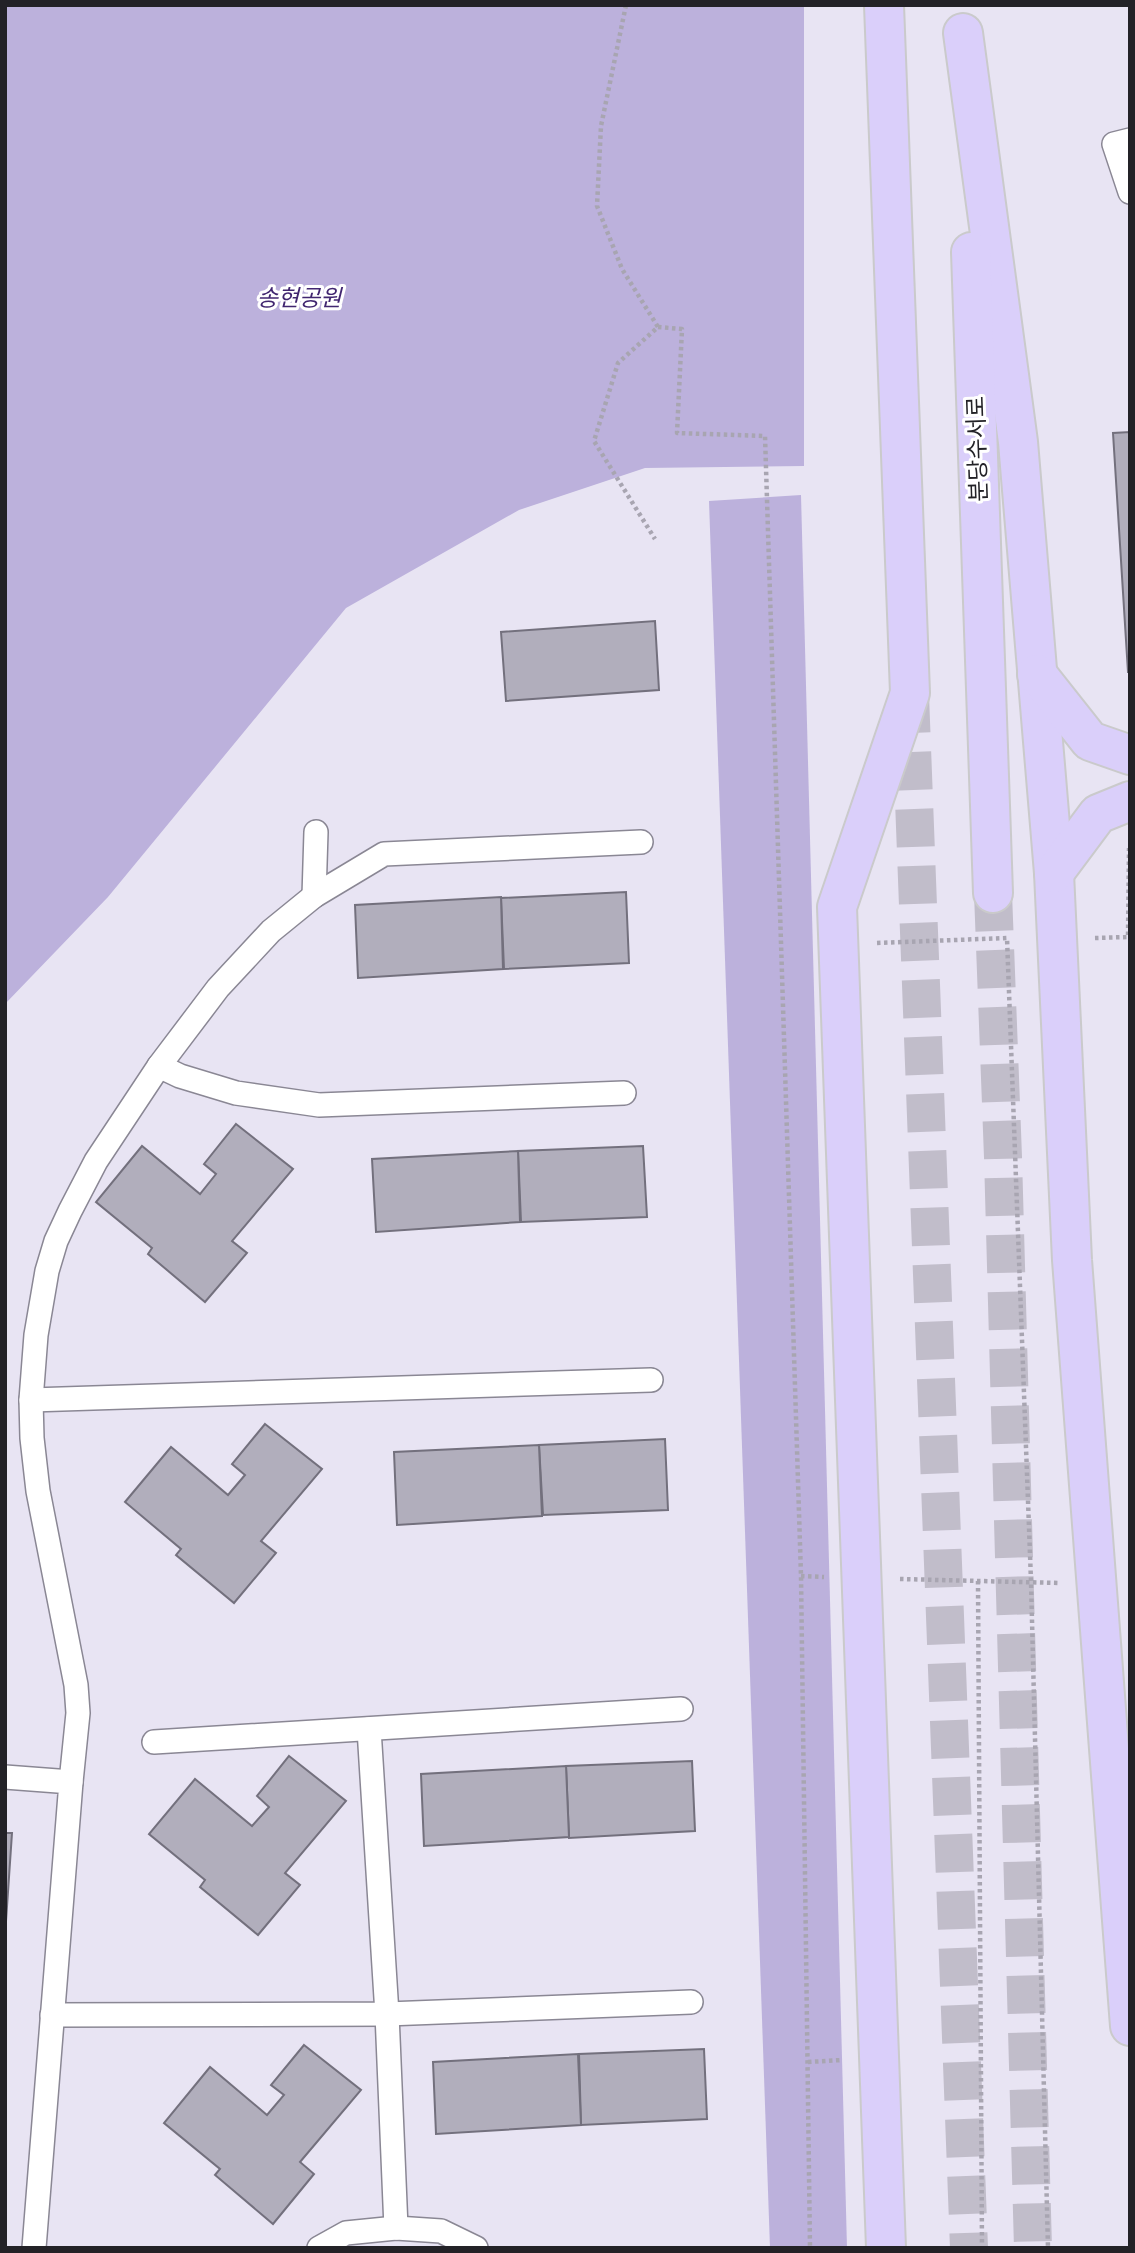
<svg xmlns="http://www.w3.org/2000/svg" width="1135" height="2253" viewBox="0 0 1135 2253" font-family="Georgia,'Noto Sans KR',serif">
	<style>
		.green { fill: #bcb1dc }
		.building { fill: #b1aebc; stroke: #73707d; stroke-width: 2 }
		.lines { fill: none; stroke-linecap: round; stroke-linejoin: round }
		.highway-tunnel { stroke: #c1bdca; stroke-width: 38; stroke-dasharray: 38 19; stroke-linecap: butt }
		.lane-casing { stroke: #8a8794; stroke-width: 26 }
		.highway-casing { stroke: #cacacb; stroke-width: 42 }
		.path { stroke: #a8a5b1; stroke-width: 4.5; stroke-dasharray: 3.5 3.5; stroke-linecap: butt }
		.lane { stroke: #fff; stroke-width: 23 }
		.highway { stroke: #dacffa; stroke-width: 38 }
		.labels { text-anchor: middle; stroke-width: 6; stroke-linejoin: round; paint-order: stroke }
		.park-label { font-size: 23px; font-style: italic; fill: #412670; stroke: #fff }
		.street-label { font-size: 23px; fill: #232227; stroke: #fff }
	</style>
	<rect width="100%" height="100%" fill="#e8e4f3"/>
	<g class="green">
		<path d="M5 5H804V466L645 468 519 510 346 608 108 897 5 1004Z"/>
		<path d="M801 495 847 2248H770L709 501Z"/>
	</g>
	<g class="building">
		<path d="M1130 432V672H1128L1113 433Z"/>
		<path d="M655 621 659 690 506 701 501 632Z"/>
		<path d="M626 892 629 963 504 969 501 898Z"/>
		<path d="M501 897 503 969 358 978 355 905Z"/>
		<path d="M236 1124 293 1169 232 1241 247 1253 205 1302 148 1254 152 1248 96 1202 142 1146 200 1194 216 1174 204 1164Z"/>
		<path d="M643 1146 647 1217 521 1222 518 1151Z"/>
		<path d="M518 1151 520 1222 376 1232 372 1159Z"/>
		<path d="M265 1424 322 1469 261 1541 276 1553 234 1603 176 1555 181 1549 125 1502 171 1447 228 1495 245 1475 232 1464Z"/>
		<path d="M665 1439 668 1510 543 1515 539 1445Z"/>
		<path d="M539 1445 542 1516 397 1525 394 1452Z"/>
		<path d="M289 1756 346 1801 285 1873 300 1885 258 1935 200 1887 205 1880 149 1834 195 1779 252 1826 269 1807 257 1796Z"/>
		<path d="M692 1761 695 1831 569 1838 566 1766Z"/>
		<path d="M566 1766 569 1837 424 1846 421 1774Z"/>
		<path d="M5 1833H12L5 1936Z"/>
		<path d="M304 2045 361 2090 300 2162 314 2174 273 2224 215 2175 220 2169 164 2123 210 2067 267 2115 284 2095 271 2085Z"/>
		<path d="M704 2049 707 2119 581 2125 579 2054Z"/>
		<path d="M578 2054 581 2125 436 2134 433 2062Z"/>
	</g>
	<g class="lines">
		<g class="highway-tunnel">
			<path d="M910 695 969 2248"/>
			<path d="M993 893 1003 1157 1033 2248"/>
		</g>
		<defs>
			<g id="lane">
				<path d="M1130 140 1114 144 1130 192"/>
				<path d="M314 896 316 832"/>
				<path d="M159 1066 180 1076 236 1093 319 1105 624 1093"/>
				<path d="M31 1400 651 1380"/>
				<path d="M369 1729 387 2014 396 2228"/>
				<path d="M154 1742 681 1709"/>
				<path d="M5 1777 71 1782 34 2248"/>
				<path d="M71 1782 78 1713 76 1685 38 1491 32 1438 31 1400 36 1335 47 1271 56 1241 70 1211 96 1161 159 1066 218 988 271 931 314 896 384 854 641 842"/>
				<path d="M52 2015 387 2014 691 2002"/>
				<path d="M319 2248 346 2233 396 2228 441 2231 476 2248"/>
			</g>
			<g id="highway">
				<path d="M884 5 910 693 837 907 886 2248"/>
				<path d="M963 33 1018 442 1054 873 1072 1260 1130 2026"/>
				<path d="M971 252 993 893"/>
				<path d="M1037 674 1090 741 1130 755"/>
				<path d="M1054 873 1098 814 1130 801"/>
			</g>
		</defs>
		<use href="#lane" class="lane-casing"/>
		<use href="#highway" class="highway-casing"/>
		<g class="path">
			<path d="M626 5 601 126 597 206 622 269 658 327 618 363 594 441 655 539"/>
			<path d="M658 327 682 329 677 433 765 436 801 1576 810 2248"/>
			<path d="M1095 938 1128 937 1129 848"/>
			<path d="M877 943 1007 938 1031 1581 1048 2248"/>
			<path d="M801 1576 824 1577"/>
			<path d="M900 1579 1059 1583"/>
			<path d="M978 1581 982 2248"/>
			<path d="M808 2062 842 2060"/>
		</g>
		<use href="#lane" class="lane"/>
		<use href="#highway" class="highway"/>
	</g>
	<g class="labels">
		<g class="park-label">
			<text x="299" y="306">송현공원</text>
		</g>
		<g class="street-label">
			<text transform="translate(977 449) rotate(-92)" y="8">분당수서로</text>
		</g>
	</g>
	<rect width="1135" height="2253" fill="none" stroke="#232227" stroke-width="14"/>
</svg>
